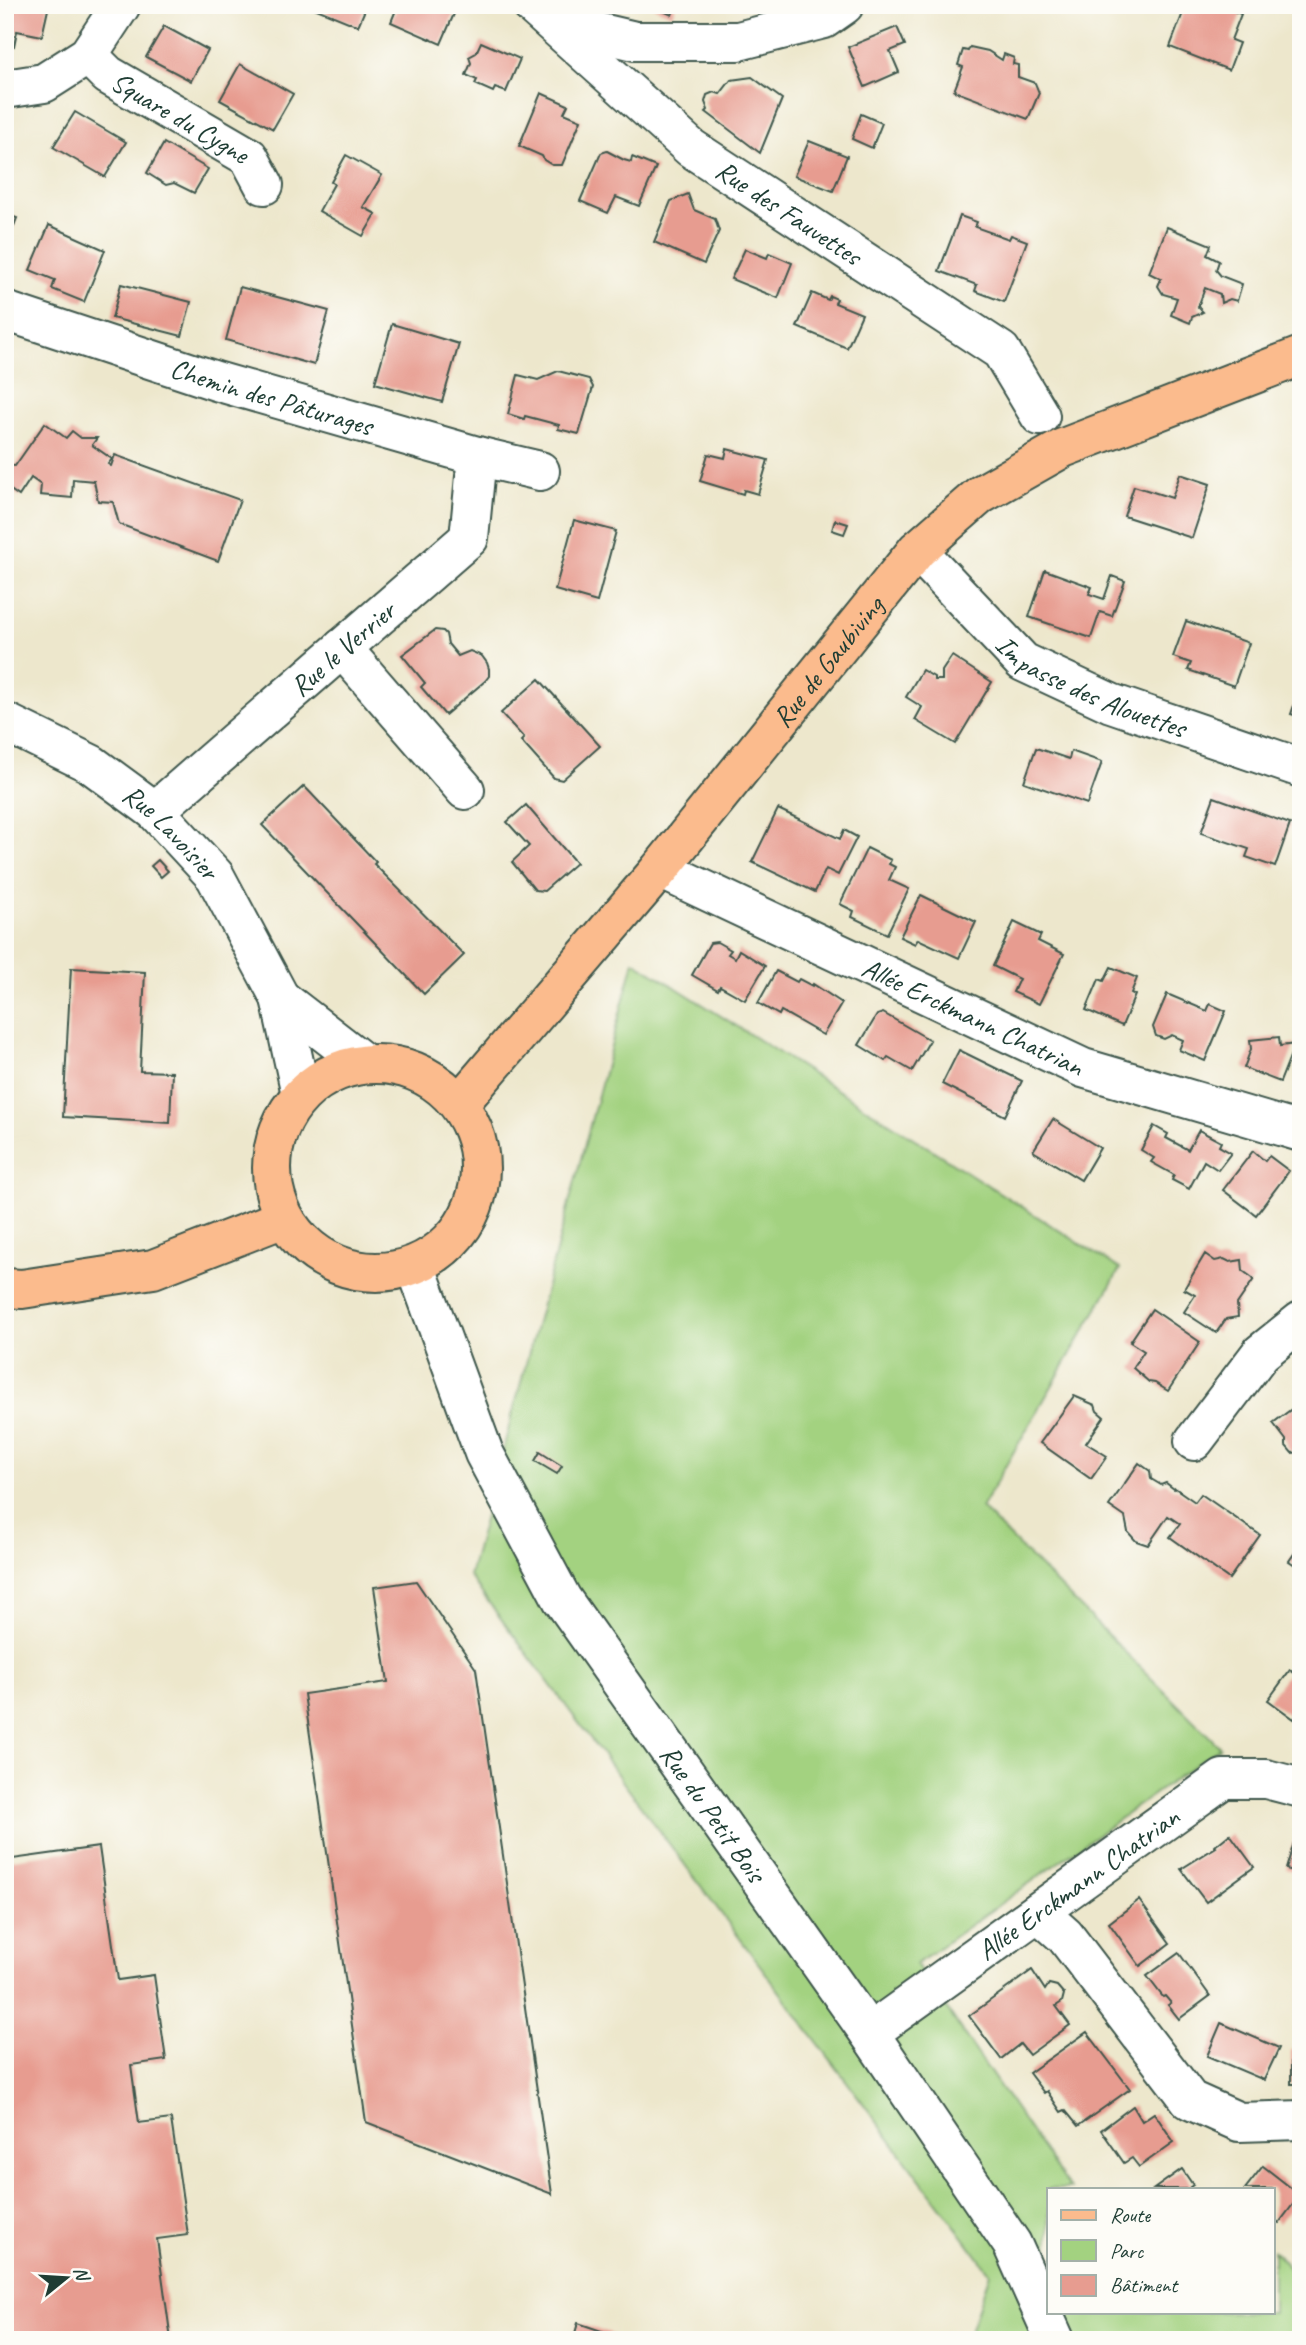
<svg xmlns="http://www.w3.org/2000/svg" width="1306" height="2345" viewBox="0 0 1306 2345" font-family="Caveat,sans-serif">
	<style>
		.green { fill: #a3d280; stroke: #61885a; stroke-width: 2 }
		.building { fill: #e79c90 }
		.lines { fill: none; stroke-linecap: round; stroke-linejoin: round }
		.minor-casing { stroke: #3e564b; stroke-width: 42 }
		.major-casing { stroke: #3e564b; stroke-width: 42 }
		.minor { stroke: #fff; stroke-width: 38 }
		.major { stroke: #fbbb8d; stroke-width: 38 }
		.labels { text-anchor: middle; stroke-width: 6; stroke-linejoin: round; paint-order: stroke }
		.street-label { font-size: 28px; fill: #1f3d34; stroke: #fdfcf7 }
	</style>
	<rect width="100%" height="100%" fill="#fdfcf7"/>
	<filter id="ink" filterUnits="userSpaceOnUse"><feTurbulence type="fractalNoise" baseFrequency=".0143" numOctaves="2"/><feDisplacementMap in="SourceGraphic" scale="14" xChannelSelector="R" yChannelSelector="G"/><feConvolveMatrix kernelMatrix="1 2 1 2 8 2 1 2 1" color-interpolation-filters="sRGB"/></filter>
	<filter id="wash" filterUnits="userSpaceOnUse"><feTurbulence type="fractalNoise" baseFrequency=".00686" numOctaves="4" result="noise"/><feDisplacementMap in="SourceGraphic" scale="28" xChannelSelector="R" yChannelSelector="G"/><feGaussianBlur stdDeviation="1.57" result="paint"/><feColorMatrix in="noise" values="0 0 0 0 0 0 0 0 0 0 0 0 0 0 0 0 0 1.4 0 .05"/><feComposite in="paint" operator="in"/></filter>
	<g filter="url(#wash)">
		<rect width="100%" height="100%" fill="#ede7cc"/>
		<path class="green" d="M634 961 1120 1269 981 1508 1220 1747 916 1964 1070 2189H1049V2312H1273V2251L1301 2280V2340H967L990 2273 469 1576Z"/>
		<g id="blocks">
			<g class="building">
				<path d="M5 5H49L42 36 17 31 14 46 5 44Z"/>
				<path d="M315 5H367L358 26 314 8Z"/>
				<path d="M398 5H454L457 7 441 44 391 22Z"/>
				<path d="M649 5H676L672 15Z"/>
				<path d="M1186 5H1218L1241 14 1231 40 1239 43 1229 70 1170 47Z"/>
				<path d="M164 26 208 50 191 81 146 57Z"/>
				<path d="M897 27 905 45 890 51 899 72 865 87 848 47Z"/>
				<path d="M481 42 520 59 506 92 495 88 493 92 475 84 477 80 466 75 471 63 469 57 476 53Z"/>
				<path d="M970 47 988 51 1002 60 1004 54 1014 58 1013 64 1018 65V77L1035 83 1039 93 1028 119 954 91 963 67 958 65 963 50 968 51Z"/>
				<path d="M240 64 293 94 273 129 220 100Z"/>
				<path d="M752 77 782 99 760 153 706 112 708 110 705 102 707 95 714 92 720 94 731 80Z"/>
				<path d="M541 93 568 105 564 113 581 120 562 165H552L544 160 542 156 519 146Z"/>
				<path d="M75 112 126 142 105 177 53 147Z"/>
				<path d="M861 114 882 123 872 148 852 139Z"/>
				<path d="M809 141 847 156 833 191 794 176Z"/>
				<path d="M164 143 208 169 194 193 174 183 166 185 147 173Z"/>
				<path d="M607 151 624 160 631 162 632 157 656 167 639 206 616 197 608 213 580 201 601 153Z"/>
				<path d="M346 155 382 175 363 207 376 214 363 236 319 211 334 184 331 182Z"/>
				<path d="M688 194 694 210 715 219 719 231 704 264 654 242 671 201Z"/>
				<path d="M5 214 17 218 5 249Z"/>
				<path d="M960 216 977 222 975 227 1009 239 1011 235 1027 241 1004 302 975 291 977 285 939 271Z"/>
				<path d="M49 225 105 250 84 302 52 289 55 280 30 270Z"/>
				<path d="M1167 227 1211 245 1207 255 1219 261 1216 270 1221 276 1242 284 1237 301 1230 299 1221 303 1220 294 1205 288 1198 307 1203 312 1192 317 1190 323 1171 315 1177 298 1163 294 1158 286 1161 279 1149 273Z"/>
				<path d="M745 249 767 258 769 253 792 263 778 298 731 279Z"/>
				<path d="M121 284 191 302 182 336 112 318Z"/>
				<path d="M240 287 329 311 314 365 226 340Z"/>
				<path d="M812 293 828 300 830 296 837 299 835 303 862 314 847 348 797 327Z"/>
				<path d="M392 324 459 344 442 402 375 383Z"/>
				<path d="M558 371 589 379 593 387 579 434 558 429 559 425 525 416 524 419 508 414 518 375 538 380Z"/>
				<path d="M45 423 66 438 72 431 81 438H97L92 445 112 459 108 464 111 466 115 455 240 500 218 561 119 524 113 502 98 501 94 481 73 479 72 498 40 495 41 485 31 478 19 496 5 486V479L9 474 5 473V465L15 466Z"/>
				<path d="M727 449 768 460 758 494 744 490 743 494 700 481 708 454 725 458Z"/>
				<path d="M1180 474 1210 484 1192 538 1124 516 1134 486 1172 498Z"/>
				<path d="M574 520 616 531 597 602 555 590Z"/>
				<path d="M835 520 848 524 844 534 832 530Z"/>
				<path d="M1045 570 1092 587 1089 594 1104 599 1112 576 1125 581 1112 616 1100 612 1091 638 1029 617Z"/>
				<path d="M1186 621 1249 643 1234 686 1188 670 1191 663 1173 657Z"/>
				<path d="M435 630 443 631 446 634 448 644 458 656 470 651 482 656 487 663 489 669V676L485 681 445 715 421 687 425 683 402 655Z"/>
				<path d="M952 656 992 682 955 744 915 720 922 707 906 697 922 670 934 677V680H942V671Z"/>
				<path d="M539 679 600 746 562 780 554 778 521 741 524 738 501 713Z"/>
				<path d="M1300 688H1301V717L1291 714Z"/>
				<path d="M1036 748 1069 759 1071 751 1102 762 1087 804 1024 782Z"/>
				<path d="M304 786 376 862 374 864 464 955 424 994 262 825Z"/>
				<path d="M1214 797 1290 824 1275 867 1246 857 1249 849 1201 833Z"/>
				<path d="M526 805 576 863 544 891 535 890 512 862 529 846 507 822Z"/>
				<path d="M778 809 840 839 844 830 857 837 838 875 826 869 815 892 752 862Z"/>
				<path d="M867 848 891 860 889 864 895 867 889 880 909 889 887 934 852 917 854 911 840 904Z"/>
				<path d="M158 860 168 871 161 877 151 866Z"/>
				<path d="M921 895 976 922 959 958 918 939 915 944 900 937Z"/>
				<path d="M1014 922 1041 935 1038 941 1064 954 1039 1004 1013 992 1019 979 993 966Z"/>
				<path d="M717 942 731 950 728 954 735 958 739 950 765 966 745 1000 720 986 718 990 692 975 710 943Z"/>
				<path d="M1111 967 1137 978 1131 993 1135 995 1122 1026 1086 1010 1099 979 1104 981Z"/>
				<path d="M71 968 145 972 140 1071 172 1072 170 1123 63 1117Z"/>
				<path d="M776 971 797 982 799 979 812 986 813 984 842 1003 823 1035 781 1011 779 1015 758 1003Z"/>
				<path d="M1167 994 1207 1011 1210 1004 1226 1011 1205 1061 1179 1050 1183 1040 1172 1035 1164 1039 1156 1036 1153 1027Z"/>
				<path d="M883 1013 930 1040 912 1071 888 1057 885 1061 859 1045 877 1015Z"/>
				<path d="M1279 1037 1280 1046 1295 1044 1280 1082 1244 1068 1251 1049 1250 1040Z"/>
				<path d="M959 1050 1022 1081 1005 1116 942 1084Z"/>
				<path d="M1053 1119 1100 1148 1081 1180 1033 1151Z"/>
				<path d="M1154 1126 1168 1134 1166 1138 1188 1150 1199 1130 1221 1142 1219 1146 1231 1153 1218 1170 1204 1161 1189 1189 1172 1180 1174 1175 1151 1162 1154 1158 1141 1150Z"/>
				<path d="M1253 1151 1265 1161 1269 1156 1289 1171 1256 1215 1223 1190Z"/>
				<path d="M1205 1254 1215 1261 1224 1259 1230 1262 1242 1260 1243 1271 1254 1279 1237 1304 1238 1317 1226 1319 1216 1333 1184 1312 1195 1295 1184 1289Z"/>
				<path d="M1152 1309 1200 1342 1168 1391 1155 1383 1149 1382 1133 1368 1144 1351 1130 1342Z"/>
				<path d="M1074 1396 1095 1405 1097 1411 1104 1417 1086 1443 1107 1456 1091 1479 1040 1443Z"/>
				<path d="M1301 1402V1452L1292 1453 1286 1446V1440L1273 1423Z"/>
				<path d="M540 1452 562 1466 557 1474 535 1461Z"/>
				<path d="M1139 1463 1150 1471 1151 1479 1161 1485 1166 1483 1174 1489 1175 1488 1195 1502 1201 1494 1260 1535 1229 1579 1170 1537 1180 1524 1168 1516 1148 1545 1136 1541 1128 1532 1125 1517 1109 1506Z"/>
				<path d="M1301 1537V1569L1289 1561 1298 1548 1295 1545Z"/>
				<path d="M416 1581 476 1669 552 2194 366 2122 304 1694 388 1682 374 1587Z"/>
				<path d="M1290 1670 1301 1678V1713L1299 1712 1294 1719 1268 1700Z"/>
				<path d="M1298 1829H1301V1873L1286 1869Z"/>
				<path d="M1230 1834 1254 1867 1206 1902 1181 1869 1216 1847 1215 1846Z"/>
				<path d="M99 1847 118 1980 154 1975 166 2060 131 2065 139 2123 171 2119 188 2235 157 2239 171 2340H5V1860Z"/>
				<path d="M1139 1900 1170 1943 1140 1966 1109 1923Z"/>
				<path d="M1179 1953 1210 1996 1179 2019 1168 2005 1171 2003 1165 1996 1163 1997 1147 1976Z"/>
				<path d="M1032 1970 1045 1990 1049 1984 1057 1986 1064 1994 1062 2002 1056 2006 1070 2025 1029 2055 1020 2044 1001 2059 969 2016Z"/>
				<path d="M1221 2023 1279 2048 1264 2080 1207 2056Z"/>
				<path d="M1087 2032 1130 2089 1078 2126 1065 2110 1061 2112 1047 2091 1044 2093 1029 2073Z"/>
				<rect x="1291" y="2050" width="10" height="34"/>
				<path d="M1133 2106 1142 2121 1154 2113 1174 2142 1139 2167 1132 2158 1124 2163 1101 2130Z"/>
				<path d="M1263 2166 1300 2195 1279 2223 1273 2218V2189H1245Z"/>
				<path d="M1182 2169 1193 2185 1190 2187 1191 2189H1154Z"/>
				<path d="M578 2323 625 2339V2340H573Z"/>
			</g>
		</g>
	</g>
	<g filter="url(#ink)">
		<use href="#blocks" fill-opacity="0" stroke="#3e564b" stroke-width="2"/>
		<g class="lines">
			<defs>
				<g id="minor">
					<path id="s1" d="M532 5 691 148 1001 351 1040 416"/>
					<path d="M554 22 635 41H738L824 19 844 5"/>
					<path id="s2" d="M88 55 108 75 249 157 264 185"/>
					<path d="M5 89 44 83 88 55 121 5"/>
					<path id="s3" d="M5 311 216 381 477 456 540 471"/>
					<path id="s4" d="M917 550 1023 662 1111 703 1301 768"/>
					<path d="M342 648 465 790"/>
					<path id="s5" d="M5 722 91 764 155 811 215 876 280 998 301 1094"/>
					<path id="s6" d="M155 811 469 538 477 456"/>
					<path id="s7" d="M660 869 1083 1068 1301 1132"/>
					<path d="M280 998 364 1063"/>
					<path id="s8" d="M415 1265 484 1453 562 1599 869 2033 1012 2244 1055 2340"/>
					<path d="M1194 1441 1261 1353 1301 1321"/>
					<path d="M1038 1912 1065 1936 1190 2100 1239 2122 1301 2120"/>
					<path id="s9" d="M869 2033 1223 1779H1266L1301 1788"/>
				</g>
				<g id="major">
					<circle cx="376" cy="1168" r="104"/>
					<path id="s10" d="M459 1104 660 869 917 550 980 495 1063 448 1301 356"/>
					<path d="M5 1288 22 1289 153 1269 284 1218"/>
				</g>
			</defs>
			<use href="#minor" class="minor-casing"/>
			<use href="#major" class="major-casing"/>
			<use href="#minor" class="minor"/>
			<use href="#major" class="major"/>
		</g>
	</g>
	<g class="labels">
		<g class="street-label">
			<text dy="10" stroke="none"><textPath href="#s2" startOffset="112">Square du Cygne</textPath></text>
			<text dy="10" stroke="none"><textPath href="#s1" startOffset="331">Rue des Fauvettes</textPath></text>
			<text dy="10" stroke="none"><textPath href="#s3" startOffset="280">Chemin des Pâturages</textPath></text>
			<text dy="10" stroke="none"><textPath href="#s6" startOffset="248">Rue le Verrier</textPath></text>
			<text dy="10" stroke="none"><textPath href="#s10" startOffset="576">Rue de Gaubiving</textPath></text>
			<text dy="10" stroke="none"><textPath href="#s4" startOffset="226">Impasse des Alouettes</textPath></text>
			<text dy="10" stroke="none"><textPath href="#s5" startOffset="201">Rue Lavoisier</textPath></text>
			<text dy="10" stroke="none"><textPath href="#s7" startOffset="346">Allée Erckmann Chatrian</textPath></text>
			<text dy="10" stroke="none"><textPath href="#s8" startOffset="628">Rue du Petit Bois</textPath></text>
			<text dy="10" stroke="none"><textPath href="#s9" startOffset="257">Allée Erckmann Chatrian</textPath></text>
		</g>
	</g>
	<rect width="1306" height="2345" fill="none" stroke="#fdfcf7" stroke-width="28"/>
	<rect x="1047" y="2188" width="228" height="126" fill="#fdfcf7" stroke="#a4b0a9" stroke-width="2"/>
	<rect x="1061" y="2210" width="35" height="10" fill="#fbbb8d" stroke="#a4b0a9" stroke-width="2"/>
	<text x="1110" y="2222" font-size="21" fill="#1f3d34">Route</text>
	<rect x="1061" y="2240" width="35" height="21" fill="#a3d280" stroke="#a4b0a9" stroke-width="2"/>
	<text x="1110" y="2258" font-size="21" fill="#1f3d34">Parc</text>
	<rect x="1061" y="2275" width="35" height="21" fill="#e79c90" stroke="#a4b0a9" stroke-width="2"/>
	<text x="1110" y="2292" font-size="21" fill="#1f3d34">Bâtiment</text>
	<g transform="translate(66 2278) rotate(72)" stroke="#fdfcf7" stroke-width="5" paint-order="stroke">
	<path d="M0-5L12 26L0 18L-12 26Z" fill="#1f3d34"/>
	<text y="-10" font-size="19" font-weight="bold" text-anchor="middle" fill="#1f3d34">N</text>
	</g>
</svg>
